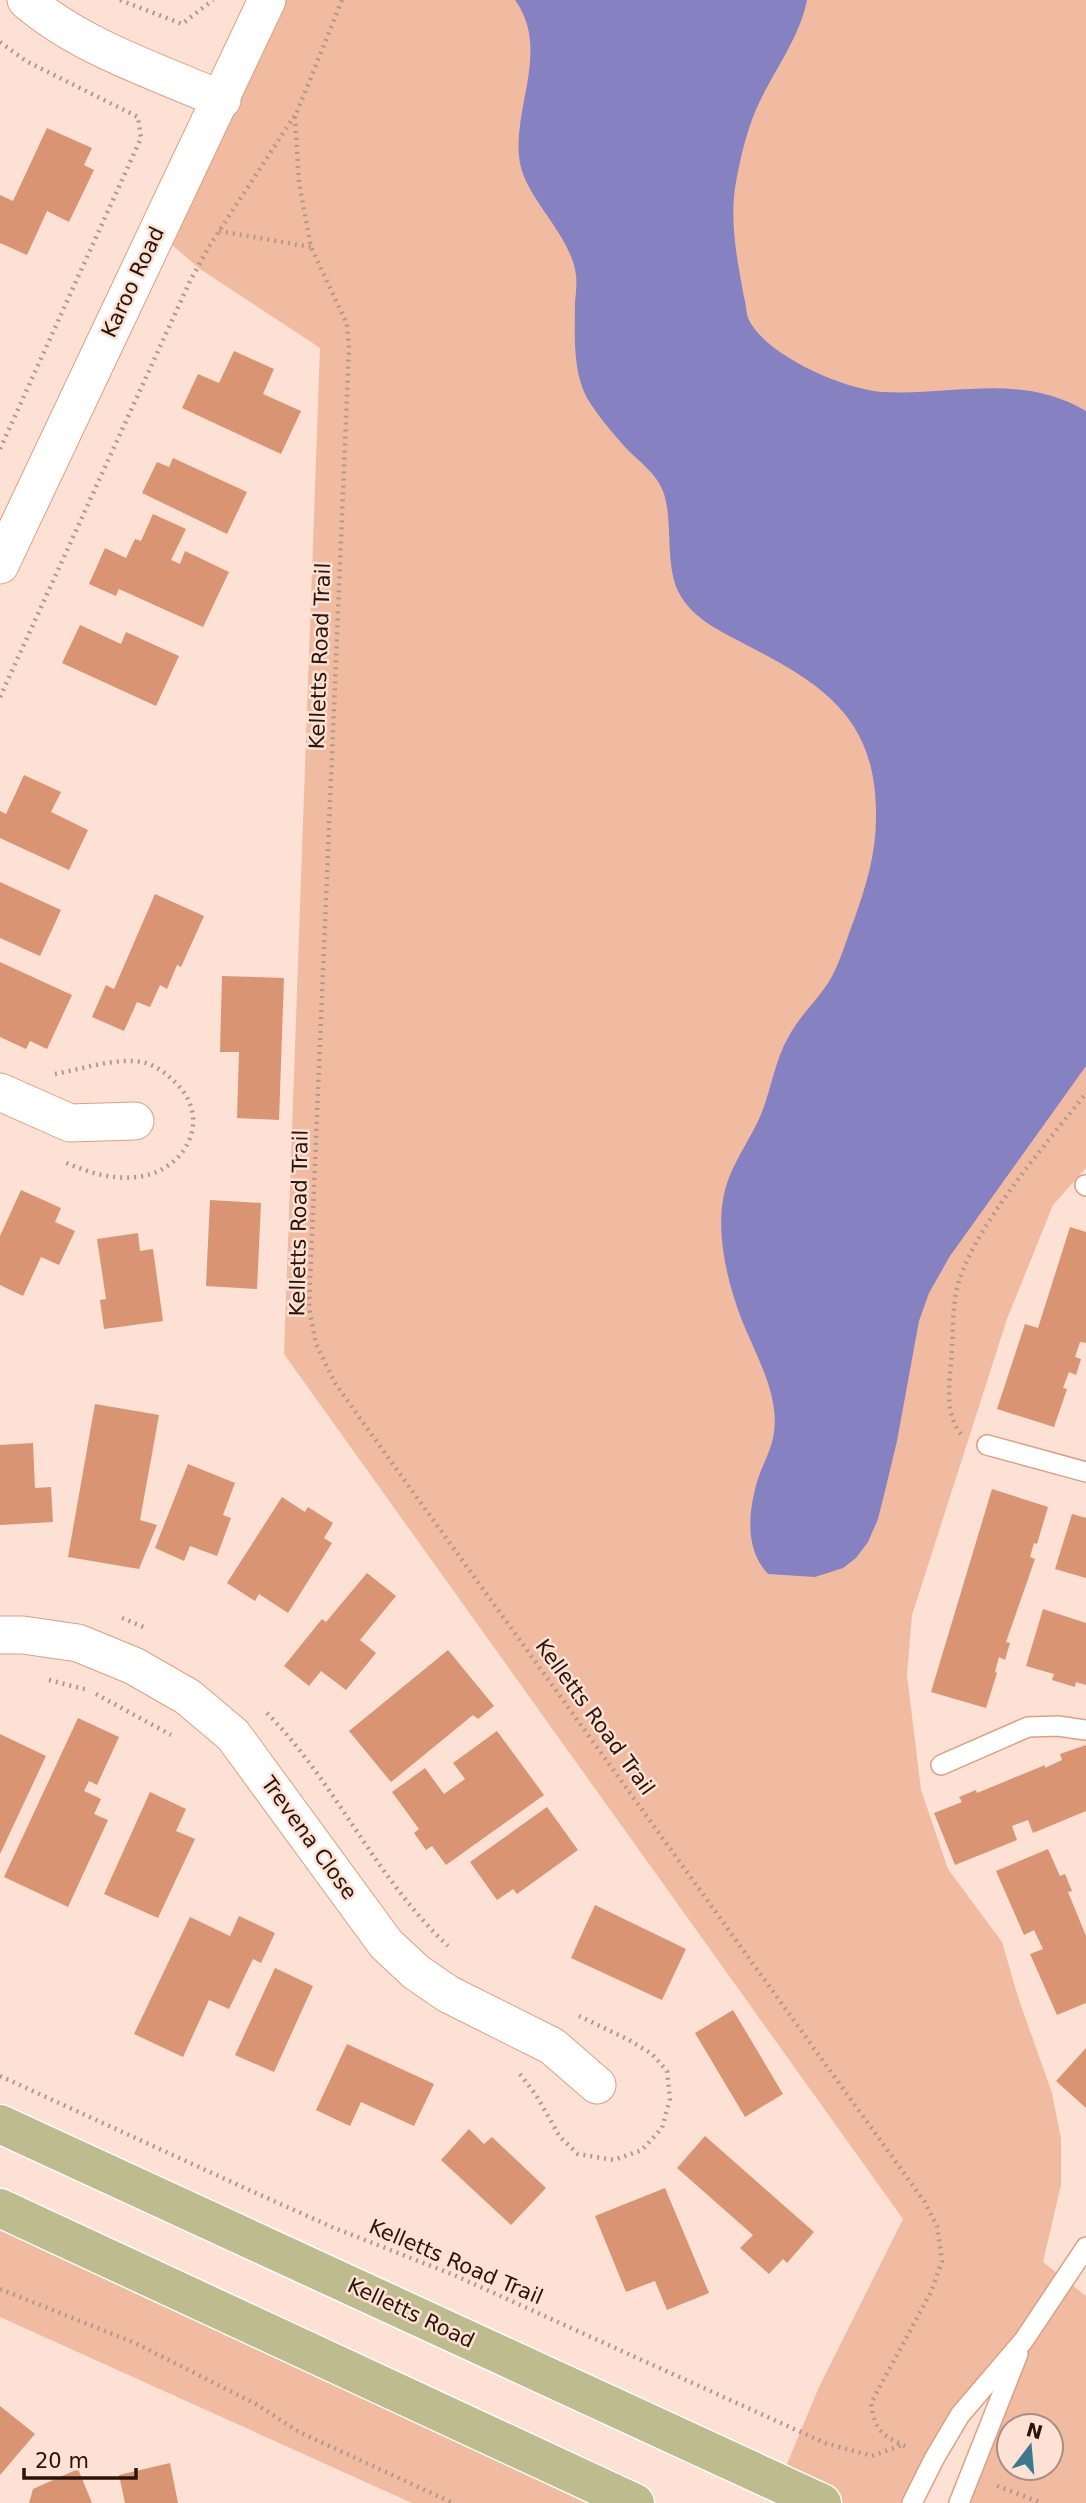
<svg xmlns="http://www.w3.org/2000/svg" width="1086" height="2503" viewBox="0 0 1086 2503" font-family="'DejaVu Sans',sans-serif">
	<style>
		.green { fill: #f1bba1; fill-rule: evenodd }
		.water { fill: #8681c1 }
		.building { fill: #d99573 }
		.lines { fill: none; stroke-linecap: round; stroke-linejoin: round }
		.lane-casing { stroke: #de9f81; stroke-width: 22 }
		.street-casing { stroke: #de9f81; stroke-width: 39 }
		.primary-casing { stroke: #fff; stroke-width: 41 }
		.path { stroke: #b3998c; stroke-width: 4.5; stroke-dasharray: 2 5; stroke-linecap: butt }
		.lane { stroke: #fff; stroke-width: 19 }
		.street { stroke: #fff; stroke-width: 37 }
		.primary { stroke: #bebc8f; stroke-width: 38 }
		.labels { text-anchor: middle; stroke-width: 5; stroke-linejoin: round; paint-order: stroke }
		.street-label { font-size: 21px; fill: #2b1408; stroke: #fce1d4 }
	</style>
	<rect width="100%" height="100%" fill="#fce1d4"/>
	<g class="green">
		<path d="M267 0H1086V1168L1053 1205 1007 1319 912 1615 907 1675 921 1790 948 1869 1002 1942 1018 1997 1052 2093 1061 2139V2185L1043 2262 1086 2296V2503H959L1023 2343 960 2415 912 2503H822L779 2483 819 2387 903 2219 284 1354 320 348 200 269 157 232ZM1009 2426H1051V2468H1009Z"/>
		<path d="M0 2208 635 2503H412L0 2317Z"/>
	</g>
	<path class="water" d="M515 0H807C800 36 776 68 760 101 748 125 741 155 736 182 729 220 737 259 744 297 746 303 746 312 748 318 764 355 845 390 883 392 953 396 1020 372 1086 411V1066L950 1256 929 1293 919 1321 897 1441 885 1491 878 1519 868 1542 856 1558 843 1568 815 1577 768 1574C745 1549 748 1514 757 1482 762 1465 772 1450 774 1432 779 1397 759 1361 746 1330 730 1293 716 1240 723 1200 728 1169 746 1147 759 1119 771 1093 774 1061 789 1036 800 1015 819 999 831 978 841 960 846 940 854 920 866 886 876 854 876 817 877 715 820 683 739 641 716 629 690 616 678 591 665 563 673 523 664 494 657 473 640 463 625 447 612 432 597 415 587 398 572 370 575 333 575 302 576 293 577 283 576 275 570 231 522 197 519 156 514 105 550 48 515 0Z"/>
	<g class="building">
		<path d="M47 128 92 148 84 165 94 170 69 222 47 211 27 255 0 243V195L13 201Z"/>
		<path d="M234 351 274 369 263 394 301 411 281 454 182 408 198 374 219 383Z"/>
		<path d="M173 458 247 492 227 534 142 493 157 462 169 467Z"/>
		<path d="M153 514 186 529 171 560 180 564 185 551 229 572 203 627 119 589 116 596 89 584 105 548 126 558 135 539 141 541Z"/>
		<path d="M80 625 121 644 126 632 179 656 156 706 62 663Z"/>
		<path d="M24 775 61 792 51 812 88 830 69 870 0 838V811L6 814Z"/>
		<path d="M0 882 61 910 40 956 0 938Z"/>
		<path d="M155 894 204 916 181 967 177 965 167 989 160 985 150 1007 137 1002 124 1031 92 1017 106 985 114 989Z"/>
		<path d="M0 962 72 995 47 1049 30 1041 26 1049 0 1037Z"/>
		<path d="M222 976 284 978 279 1120 237 1118 239 1052H220Z"/>
		<path d="M21 1190 61 1208 55 1222 75 1231 59 1265 41 1257 23 1296 0 1285V1236Z"/>
		<path d="M210 1200 261 1203 257 1289 206 1286Z"/>
		<path d="M1070 1227 1086 1232V1343L1080 1342 1075 1357 1081 1359 1076 1375 1069 1372 1063 1388 1067 1389 1054 1427 997 1409 1025 1324 1038 1328Z"/>
		<path d="M138 1233 140 1251 153 1249 163 1321 104 1329 100 1300 106 1299 97 1239Z"/>
		<path d="M95 1404 159 1415 140 1520 157 1525 139 1569 68 1557Z"/>
		<path d="M33 1443 35 1488 51 1487 53 1522 0 1525V1445Z"/>
		<path d="M188 1464 235 1483 223 1515 231 1518 217 1556 190 1546 184 1561 155 1548Z"/>
		<path d="M992 1489 1048 1507 1037 1544 1034 1543 1030 1557 1035 1559 1006 1642 1010 1643 1005 1660 999 1657 995 1672 997 1673 986 1708 931 1692Z"/>
		<path d="M282 1497 305 1512 308 1507 333 1523 324 1538 332 1543 288 1613 259 1594 255 1601 227 1583Z"/>
		<path d="M1072 1514 1086 1518V1578L1055 1569Z"/>
		<path d="M367 1573 396 1596 360 1640 376 1653 346 1690 321 1671 309 1686 284 1666 322 1619 326 1622Z"/>
		<path d="M1043 1609 1086 1623V1685L1076 1682 1075 1687 1052 1680 1054 1674 1026 1666Z"/>
		<path d="M448 1650 494 1706 478 1719 473 1715 391 1782 349 1731Z"/>
		<path d="M78 1718 119 1737 97 1785 89 1781 84 1791 101 1799 94 1814 108 1820 68 1907 4 1877Z"/>
		<path d="M497 1731 544 1795 446 1865 432 1846 426 1850 414 1833 419 1829 392 1792 425 1768 444 1794 465 1779 453 1763Z"/>
		<path d="M0 1734 46 1756 0 1854Z"/>
		<path d="M1086 1745V1811L1033 1833 1028 1820 1012 1826 1017 1840 955 1865 934 1813 962 1802 959 1797 976 1790 977 1793 1045 1765V1768L1062 1760 1060 1754Z"/>
		<path d="M150 1792 186 1809 176 1831 195 1839 158 1918 104 1894Z"/>
		<path d="M547 1807 578 1850 517 1894 513 1889 497 1900 470 1862Z"/>
		<path d="M1048 1849 1060 1876 1065 1874 1072 1891 1068 1892 1086 1936V2003L1057 2015 1030 1954 1043 1949 1034 1930 1024 1935 996 1871Z"/>
		<path d="M595 1905 686 1949 662 2000 571 1958Z"/>
		<path d="M239 1916 275 1933 261 1963 253 1959 229 2009 209 2000 183 2057 134 2034 190 1917 230 1936Z"/>
		<path d="M275 1968 313 1986 274 2072 235 2055Z"/>
		<path d="M733 2010 783 2094 745 2117 695 2033Z"/>
		<path d="M347 2044 434 2084 414 2126 361 2102 350 2126 316 2110Z"/>
		<path d="M1086 2048V2108L1056 2081Z"/>
		<path d="M469 2129 484 2144 492 2137 546 2188 511 2225 441 2160Z"/>
		<path d="M705 2136 814 2232 787 2263 783 2259 769 2274 740 2248 753 2235 677 2168Z"/>
		<path d="M665 2188 709 2293 667 2310 655 2281 626 2292 595 2216Z"/>
		<path d="M0 2406 35 2434 0 2475Z"/>
		<path d="M170 2463 178 2503H125L119 2475Z"/>
		<path d="M78 2469 92 2503H29L33 2489Z"/>
	</g>
	<g class="lines">
		<defs>
			<g id="lane">
				<path d="M1085 1185 1086 1186"/>
				<path d="M987 1445 1086 1472"/>
				<path d="M941 1765 1028 1727 1058 1726 1086 1730"/>
				<path d="M912 2503 934 2459 960 2415 1024 2340 1086 2247"/>
				<path d="M959 2503 1018 2354"/>
			</g>
			<g id="street">
				<path d="M26 0C80 47 156 71 222 100"/>
				<path d="M0 565 267 0"/>
				<path d="M0 1092 70 1123 135 1121"/>
				<path d="M0 1635H23L78 1643 134 1666 188 1697 233 1735 386 1944 416 1972 448 1994 552 2046 597 2085"/>
			</g>
			<g id="primary">
				<path d="M0 2124 822 2503"/>
				<path d="M0 2208 635 2503"/>
			</g>
		</defs>
		<use href="#lane" class="lane-casing"/>
		<use href="#street" class="street-casing"/>
		<use href="#primary" class="primary-casing"/>
		<g class="path">
			<path d="M120 0 182 24 213 0"/>
			<path d="M342 0 295 117 299 183 311 247 347 324 349 348 309 1307 316 1344 335 1383 359 1417 924 2201 937 2226 942 2261 931 2292 871 2403C875 2432 883 2436 909 2448"/>
			<path d="M0 42 26 61 138 117 141 138 0 449"/>
			<path d="M219 231 311 247"/>
			<path d="M0 697 190 281 210 245 295 115"/>
			<path d="M55 1074C82 1069 120 1056 146 1063 158 1067 168 1075 177 1084 213 1121 184 1172 137 1177 110 1180 88 1172 64 1162"/>
			<path d="M961 1434C945 1414 949 1387 951 1362 953 1340 952 1316 956 1293 967 1234 1048 1142 1086 1093"/>
			<path d="M122 1618 146 1628"/>
			<path d="M49 1680 88 1690"/>
			<path d="M96 1694 171 1735"/>
			<path d="M267 1713C336 1783 376 1879 448 1946"/>
			<path d="M520 2074 536 2095 560 2137 578 2154 614 2160 642 2150 662 2128 670 2099 667 2071 652 2054 629 2040 579 2016"/>
			<path d="M0 2076 247 2189 332 2227 454 2275 825 2443 872 2456 902 2445"/>
			<path d="M0 2289 135 2343 256 2404 299 2432 453 2503"/>
			<path d="M997 2486 1042 2503"/>
		</g>
		<use href="#lane" class="lane"/>
		<use href="#street" class="street"/>
		<use href="#primary" class="primary"/>
	</g>
	<g class="labels">
		<g class="street-label">
			<text transform="translate(133 282) rotate(-65)" y="7">Karoo Road</text>
			<text transform="translate(320 656) rotate(-88)" y="7">Kelletts Road Trail</text>
			<text transform="translate(299 1223) rotate(-89)" y="7">Kelletts Road Trail</text>
			<text transform="translate(595 1717) rotate(54)" y="7">Kelletts Road Trail</text>
			<text transform="translate(309 1838) rotate(54)" y="7">Trevena Close</text>
			<text transform="translate(456 2262) rotate(23)" y="7">Kelletts Road Trail</text>
			<text transform="translate(411 2313) rotate(25)" y="7">Kelletts Road</text>
		</g>
	</g>
	<g transform="translate(1030 2447) rotate(16)"><circle r="33" fill="#fce1d4" stroke="#a88f82" stroke-width="2"/>
	<path d="M0-5L12 26L0 18L-12 26Z" fill="#3c788f"/>
	<text y="-10" font-size="19" font-weight="bold" text-anchor="middle" fill="#2b1408">N</text>
	</g>
	<path d="M24 2468v10h112v-10" fill="none" stroke="#2b1408" stroke-width="3.5"/>
	<text x="35" y="2468" font-size="21" fill="#2b1408" stroke="#fce1d4" stroke-width="5" paint-order="stroke">20 m</text>
</svg>
